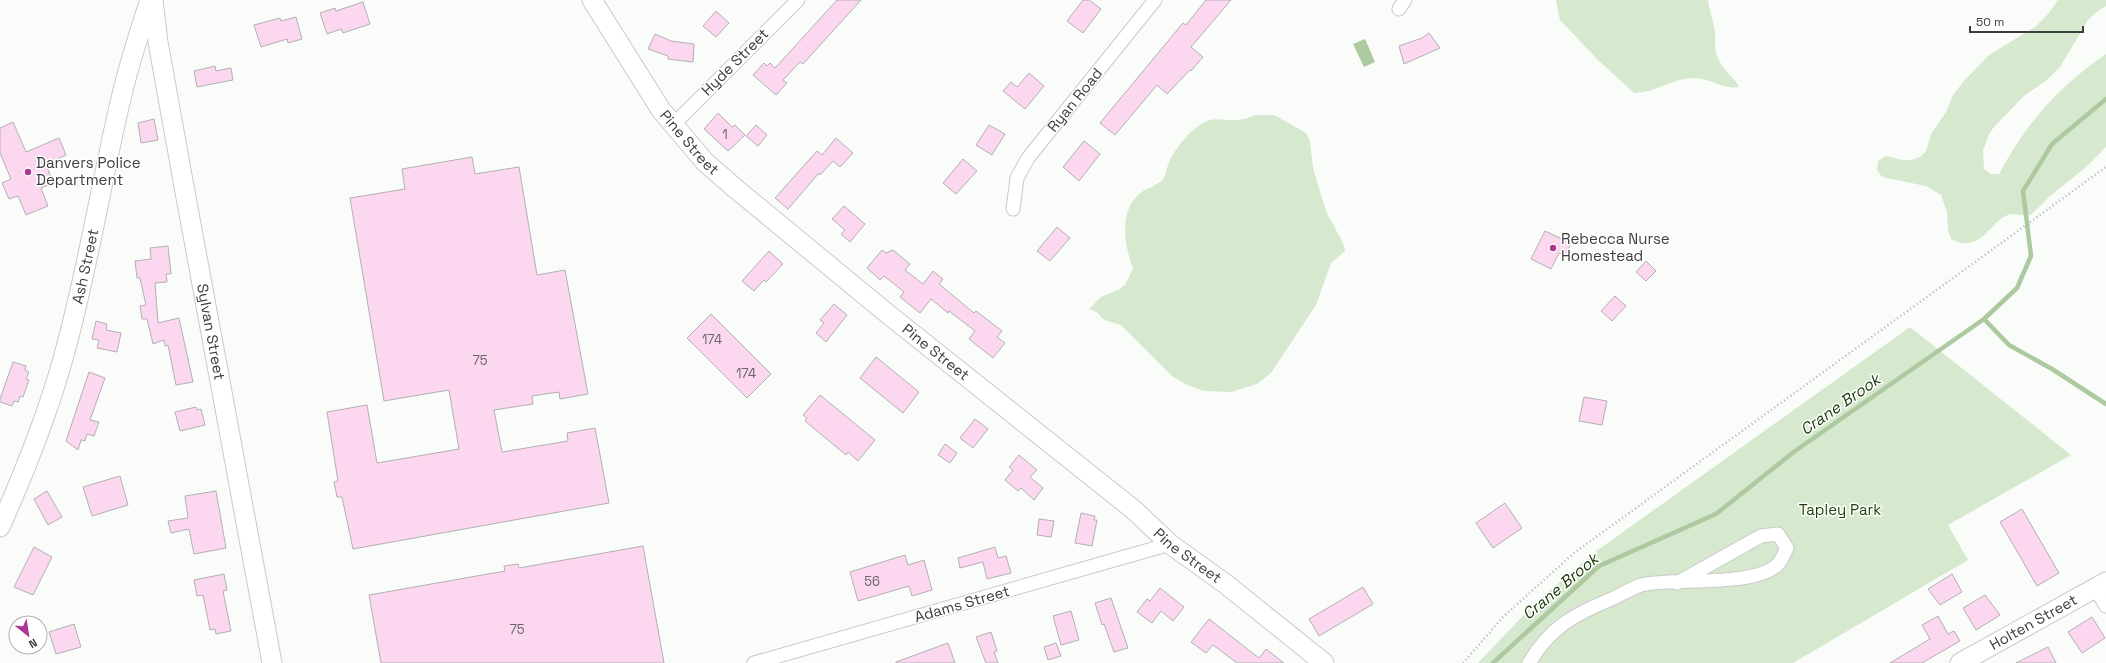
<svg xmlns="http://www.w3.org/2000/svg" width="2106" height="663" viewBox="0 0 2106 663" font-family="'Space Grotesk',sans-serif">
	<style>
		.green { fill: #d6e8ce }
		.water { fill: #adc9a0 }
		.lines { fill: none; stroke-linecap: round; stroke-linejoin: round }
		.stream { stroke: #adc9a0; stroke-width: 4.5 }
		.building { fill: #fbd7f0; stroke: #b3b0b2 }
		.street-casing { stroke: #c8cac8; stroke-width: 15 }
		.secondary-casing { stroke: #c8cac8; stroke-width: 21 }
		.path { stroke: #b1b3b1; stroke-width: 2.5; stroke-dasharray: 1 3; stroke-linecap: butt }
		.street { stroke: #fff; stroke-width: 13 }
		.secondary { stroke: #fff; stroke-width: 19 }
		.poi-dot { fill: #aa3792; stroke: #fff; stroke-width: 1.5 }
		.labels { text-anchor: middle; stroke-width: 3; stroke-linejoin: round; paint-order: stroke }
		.number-label { font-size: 13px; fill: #6c6469 }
		.street-label { font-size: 15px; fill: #3c3d3c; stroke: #fff }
		.poi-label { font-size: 15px; fill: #3c3d3c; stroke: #fff; text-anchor: start }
		.park-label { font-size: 15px; fill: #1d3f04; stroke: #fff }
		.water-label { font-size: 16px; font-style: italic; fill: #1a350a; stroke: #fff }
	</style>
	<rect width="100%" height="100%" fill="#fafcf9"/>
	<g class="green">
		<path d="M1556 0H1708C1709 11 1715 23 1715 34 1715 44 1714 53 1720 62 1725 72 1733 76 1739 87 1724 90 1710 78 1694 78 1672 78 1655 93 1634 93L1597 59 1560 20Z"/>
		<path d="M2058 0H2106V6L2094 14 2088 20 2060 67 2047 80 2025 95 1994 127 1989 134 1983 151 1984 169 1991 174H1999C2027 122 2058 87 2106 54V147L2085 168 2050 196 2031 215C2025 216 2018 214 2012 214 1990 217 1983 256 1951 239L1948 230 1947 212 1941 195 1926 186 1882 177 1877 170 1878 161 1886 156 1902 160H1911L1920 157 1926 151 1931 134 1946 112 1953 95 1964 81 1989 55 2035 27 2048 14Z"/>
		<path d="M1256 115H1274L1306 133 1310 141 1313 168 1326 211 1343 243 1345 251 1331 263 1316 305 1271 373 1257 384 1231 392 1204 391 1187 385 1172 376 1121 325 1104 320 1098 313 1089 309 1101 297 1118 290 1125 285 1133 269C1125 246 1118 213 1139 194 1146 188 1157 186 1163 179 1166 175 1167 167 1169 162 1176 147 1189 131 1203 123 1214 116 1224 121 1236 120 1242 120 1250 117 1256 115Z"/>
		<path d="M1910 327 2071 455 1948 525 1968 560 1793 663H1478L1534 604 1595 552Z"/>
	</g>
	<path class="water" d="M1365 39 1375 62 1364 67 1353 44Z"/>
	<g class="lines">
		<g class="stream">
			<path d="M1984 319 2009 345 2052 369 2106 404"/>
			<path d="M1493 663 1599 566 1716 514 1795 451 1984 319 2017 288 2031 256 2023 191 2052 144 2106 99"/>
		</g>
	</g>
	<g class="building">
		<path d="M837 0H861L803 64 800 62 783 80 787 83 776 95 753 75 764 63 767 66 770 63 775 68Z"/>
		<path d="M1083 0H1089L1101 9 1083 33 1067 21Z"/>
		<path d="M1206 0H1231L1191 47 1203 57 1191 71 1190 70 1167 94 1157 85 1115 135 1100 123 1183 23 1186 25Z"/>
		<path d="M363 2 370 24 343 33 341 29 327 34 320 13 335 8 336 11Z"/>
		<path d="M716 11 729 23 716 37 703 26Z"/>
		<path d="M296 17 302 39 288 43 287 39 261 47 254 25 280 18 281 21Z"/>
		<path d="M1429 33 1440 48 1404 64 1399 46 1422 38Z"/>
		<path d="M655 34 671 41 694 44 693 62 668 59V56L648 49Z"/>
		<path d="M215 66 216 71 231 68 233 80 197 87 194 71Z"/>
		<path d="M1029 73 1044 86 1025 109 1003 91 1011 82 1017 87Z"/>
		<path d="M718 113 732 127 735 125 745 135 728 151 704 129Z"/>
		<path d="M154 119 158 140 141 143 138 123Z"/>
		<path d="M13 122 26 152 59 138 66 155 46 164 53 183 41 188 48 206 26 215 18 196 9 199 2 183 11 179 0 153V128Z"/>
		<path d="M756 125 767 135 758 146 746 136Z"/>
		<path d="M989 125 1005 134 992 155 976 145Z"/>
		<path d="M836 138 853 153 840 167 833 161 820 175 819 173 788 209 775 198 817 151 822 155Z"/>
		<path d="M1084 141 1100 154 1079 181 1063 167Z"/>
		<path d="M472 157 475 174 519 167 537 275 565 270 588 394 560 399 559 392 532 396 533 404 494 410 502 452 568 441 567 433 595 428 609 503 353 549 342 497H337L334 482 338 481 327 412 367 405 377 463 459 449 449 390 384 401 350 198 405 189 402 169Z"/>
		<path d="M963 159 977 171 956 194 943 183Z"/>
		<path d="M844 206 865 224 850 242 841 234 845 230 832 219Z"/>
		<path d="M1057 227 1070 238 1050 261 1037 251Z"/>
		<path d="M1545 231 1571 243 1565 256 1559 253 1551 269 1531 259Z"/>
		<path d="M168 246 171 274H166L167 282 155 283 158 323 179 318 193 382 176 385 168 345 165 346 164 340 153 344 147 319H142L140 306 146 305 140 278H137L135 261 151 259 150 248Z"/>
		<path d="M882 250 886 253 893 250 910 264 905 270 923 284 933 271 943 279 939 284 974 313 976 311 1002 331 997 337 1005 343 993 358 969 339 975 331 949 311 948 313 931 299 920 313 900 297 904 292 884 276 880 280 867 268Z"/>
		<path d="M769 251 783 264 766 282 764 280 754 291 742 281Z"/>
		<path d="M1646 261 1656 271 1646 281 1636 272Z"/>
		<path d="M1615 296 1626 306 1612 321 1601 311Z"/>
		<path d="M834 304 847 315 826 342 816 333 824 323 820 320Z"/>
		<path d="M711 314 771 374 747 398 687 338Z"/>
		<path d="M96 321 107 324 106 330 121 333 117 352 97 348 99 340 92 339Z"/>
		<path d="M876 357 919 392 903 413 860 378Z"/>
		<path d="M13 362 26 366 25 370 29 372 26 379 29 380 23 397 20 396 18 402 14 401 12 406 0 402V399Z"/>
		<path d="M89 372 105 378 90 420 99 422 94 436 87 434 85 441 81 440 78 450 66 441Z"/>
		<path d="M820 395 875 440 858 461 848 452 846 455 805 421 807 418 803 415Z"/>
		<path d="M1584 397 1607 401 1602 425 1579 421Z"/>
		<path d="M196 407 197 410 201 409 205 425 180 431 175 412Z"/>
		<path d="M975 419 988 429 973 448 960 438Z"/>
		<path d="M945 444 957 453 950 463 938 455Z"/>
		<path d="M1019 455 1037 470 1030 477 1043 488 1034 500 1021 488 1018 491 1005 480 1013 470 1009 467Z"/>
		<path d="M120 476 128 505 92 516 83 487Z"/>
		<path d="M47 491 62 517 48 525 34 499Z"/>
		<path d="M216 491 226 548 194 554 189 529 171 533 168 521 188 518 185 496Z"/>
		<path d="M1505 503 1522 528 1493 548 1476 523Z"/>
		<path d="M2022 509 2059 573 2037 586 2000 522Z"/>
		<path d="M1081 513 1095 516 1094 520H1097L1092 546 1075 543Z"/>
		<path d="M1039 519 1054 521 1051 537 1037 535Z"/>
		<path d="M643 546 664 663H381L369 595 505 571 504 566 518 564 519 568Z"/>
		<path d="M34 547 52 557 33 595 14 587Z"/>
		<path d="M995 547 998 558 1006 556 1011 573 987 579 983 562 960 568 958 558Z"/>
		<path d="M905 555 908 565 924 560 932 590 912 596 909 586 858 601 850 572Z"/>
		<path d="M224 574 227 590 223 591 231 631 216 634 215 629 210 630 203 595 197 596 194 580Z"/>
		<path d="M1952 574 1962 592 1940 605 1928 589Z"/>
		<path d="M1363 587 1373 604 1319 636 1309 619Z"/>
		<path d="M1160 588 1184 607 1173 621 1161 611 1152 623 1137 612 1147 599 1150 601Z"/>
		<path d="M1985 595 2000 615 1976 630 1963 608Z"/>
		<path d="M1111 598 1128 648 1114 652 1104 624 1102 625 1095 603Z"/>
		<path d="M1071 611 1079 640 1061 645 1053 616Z"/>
		<path d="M1938 616 1948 634 1954 631 1960 641 1922 663H1890L1930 639 1922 625Z"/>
		<path d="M2092 617 2105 638 2082 653 2068 632Z"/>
		<path d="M1209 619 1259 658 1266 649 1284 663H1237L1213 645 1206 653 1191 642Z"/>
		<path d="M74 624 81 647 56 654 49 632Z"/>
		<path d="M991 632 997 651 994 652 998 663H986L976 637Z"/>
		<path d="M948 643 955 663H896V662Z"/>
		<path d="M1056 643 1061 656 1048 660 1044 647Z"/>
		<path d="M2048 647 2056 663H2016Z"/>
	</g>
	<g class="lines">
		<defs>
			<g id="street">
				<path d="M1399 9 1405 0"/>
				<path d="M673 125 798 0"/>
				<path d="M1013 209 1017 178 1028 158 1155 0"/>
				<path d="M2095 588 2106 606"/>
				<path d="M754 663 1170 544"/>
				<path d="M1529 663C1551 626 1575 614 1614 598 1622 594 1632 588 1641 585 1673 577 1756 588 1778 564 1782 560 1784 553 1787 548L1778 534 1761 536 1677 583"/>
			</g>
			<g id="secondary">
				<path id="s1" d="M153 0 158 42 185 192 272 663"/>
				<path id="s2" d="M592 0 661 110 705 162 736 189 889 315 1134 510 1170 544 1227 585 1324 663"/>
				<path id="s3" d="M0 527C25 471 48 414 64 355 87 273 100 189 119 107 127 71 138 36 150 0"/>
				<path id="s4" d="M1960 663 2106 582"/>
			</g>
		</defs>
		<use href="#street" class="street-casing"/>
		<use href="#secondary" class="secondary-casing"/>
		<path class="path" d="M1463 663 1503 617 1574 553 2106 167"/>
		<use href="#street" class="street"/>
		<use href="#secondary" class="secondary"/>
	</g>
	<g class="poi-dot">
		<circle cx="28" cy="172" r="4"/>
		<circle cx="1553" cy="248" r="4"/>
	</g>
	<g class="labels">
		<g class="number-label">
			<text x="725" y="139">1</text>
			<text x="712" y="344">174</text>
			<text x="480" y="365">75</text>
			<text x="746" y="378">174</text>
			<text x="872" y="586">56</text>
			<text x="517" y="634">75</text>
		</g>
		<g class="street-label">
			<text transform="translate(735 62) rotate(-45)" y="5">Hyde Street</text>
			<text transform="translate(1075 100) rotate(-51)" y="5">Ryan Road</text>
			<text dy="5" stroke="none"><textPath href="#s2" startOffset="173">Pine Street</textPath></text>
			<text dy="5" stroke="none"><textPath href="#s3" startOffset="275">Ash Street</textPath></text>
			<text dy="5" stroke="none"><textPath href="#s1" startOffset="337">Sylvan Street</textPath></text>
			<text dy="5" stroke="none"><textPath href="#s2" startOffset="497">Pine Street</textPath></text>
			<text dy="5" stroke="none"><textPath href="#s2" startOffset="821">Pine Street</textPath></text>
			<text transform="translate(962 604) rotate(-16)" y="5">Adams Street</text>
			<text dy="5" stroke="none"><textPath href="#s4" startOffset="84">Holten Street</textPath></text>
		</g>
		<g class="poi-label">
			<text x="36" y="168">Danvers Police<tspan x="36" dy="17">Department</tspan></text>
			<text x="1561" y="244">Rebecca Nurse<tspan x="1561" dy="17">Homestead</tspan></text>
		</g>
		<g class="park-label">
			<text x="1840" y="515">Tapley Park</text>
		</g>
		<g class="water-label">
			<text transform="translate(1840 404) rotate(-35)" y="6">Crane Brook</text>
			<text transform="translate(1560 586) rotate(-40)" y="6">Crane Brook</text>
		</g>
	</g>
	<g transform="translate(28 635) rotate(150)"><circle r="19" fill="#ffffff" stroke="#b1b1b1"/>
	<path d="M0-3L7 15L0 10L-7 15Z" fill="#aa3792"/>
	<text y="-6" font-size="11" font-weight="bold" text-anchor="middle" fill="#3c3d3c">N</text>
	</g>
	<path d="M1970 26v6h113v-6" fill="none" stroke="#3c3d3c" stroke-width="2"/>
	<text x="1976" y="26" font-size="12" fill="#3c3d3c" stroke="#ffffff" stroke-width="3" paint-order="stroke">50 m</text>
</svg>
